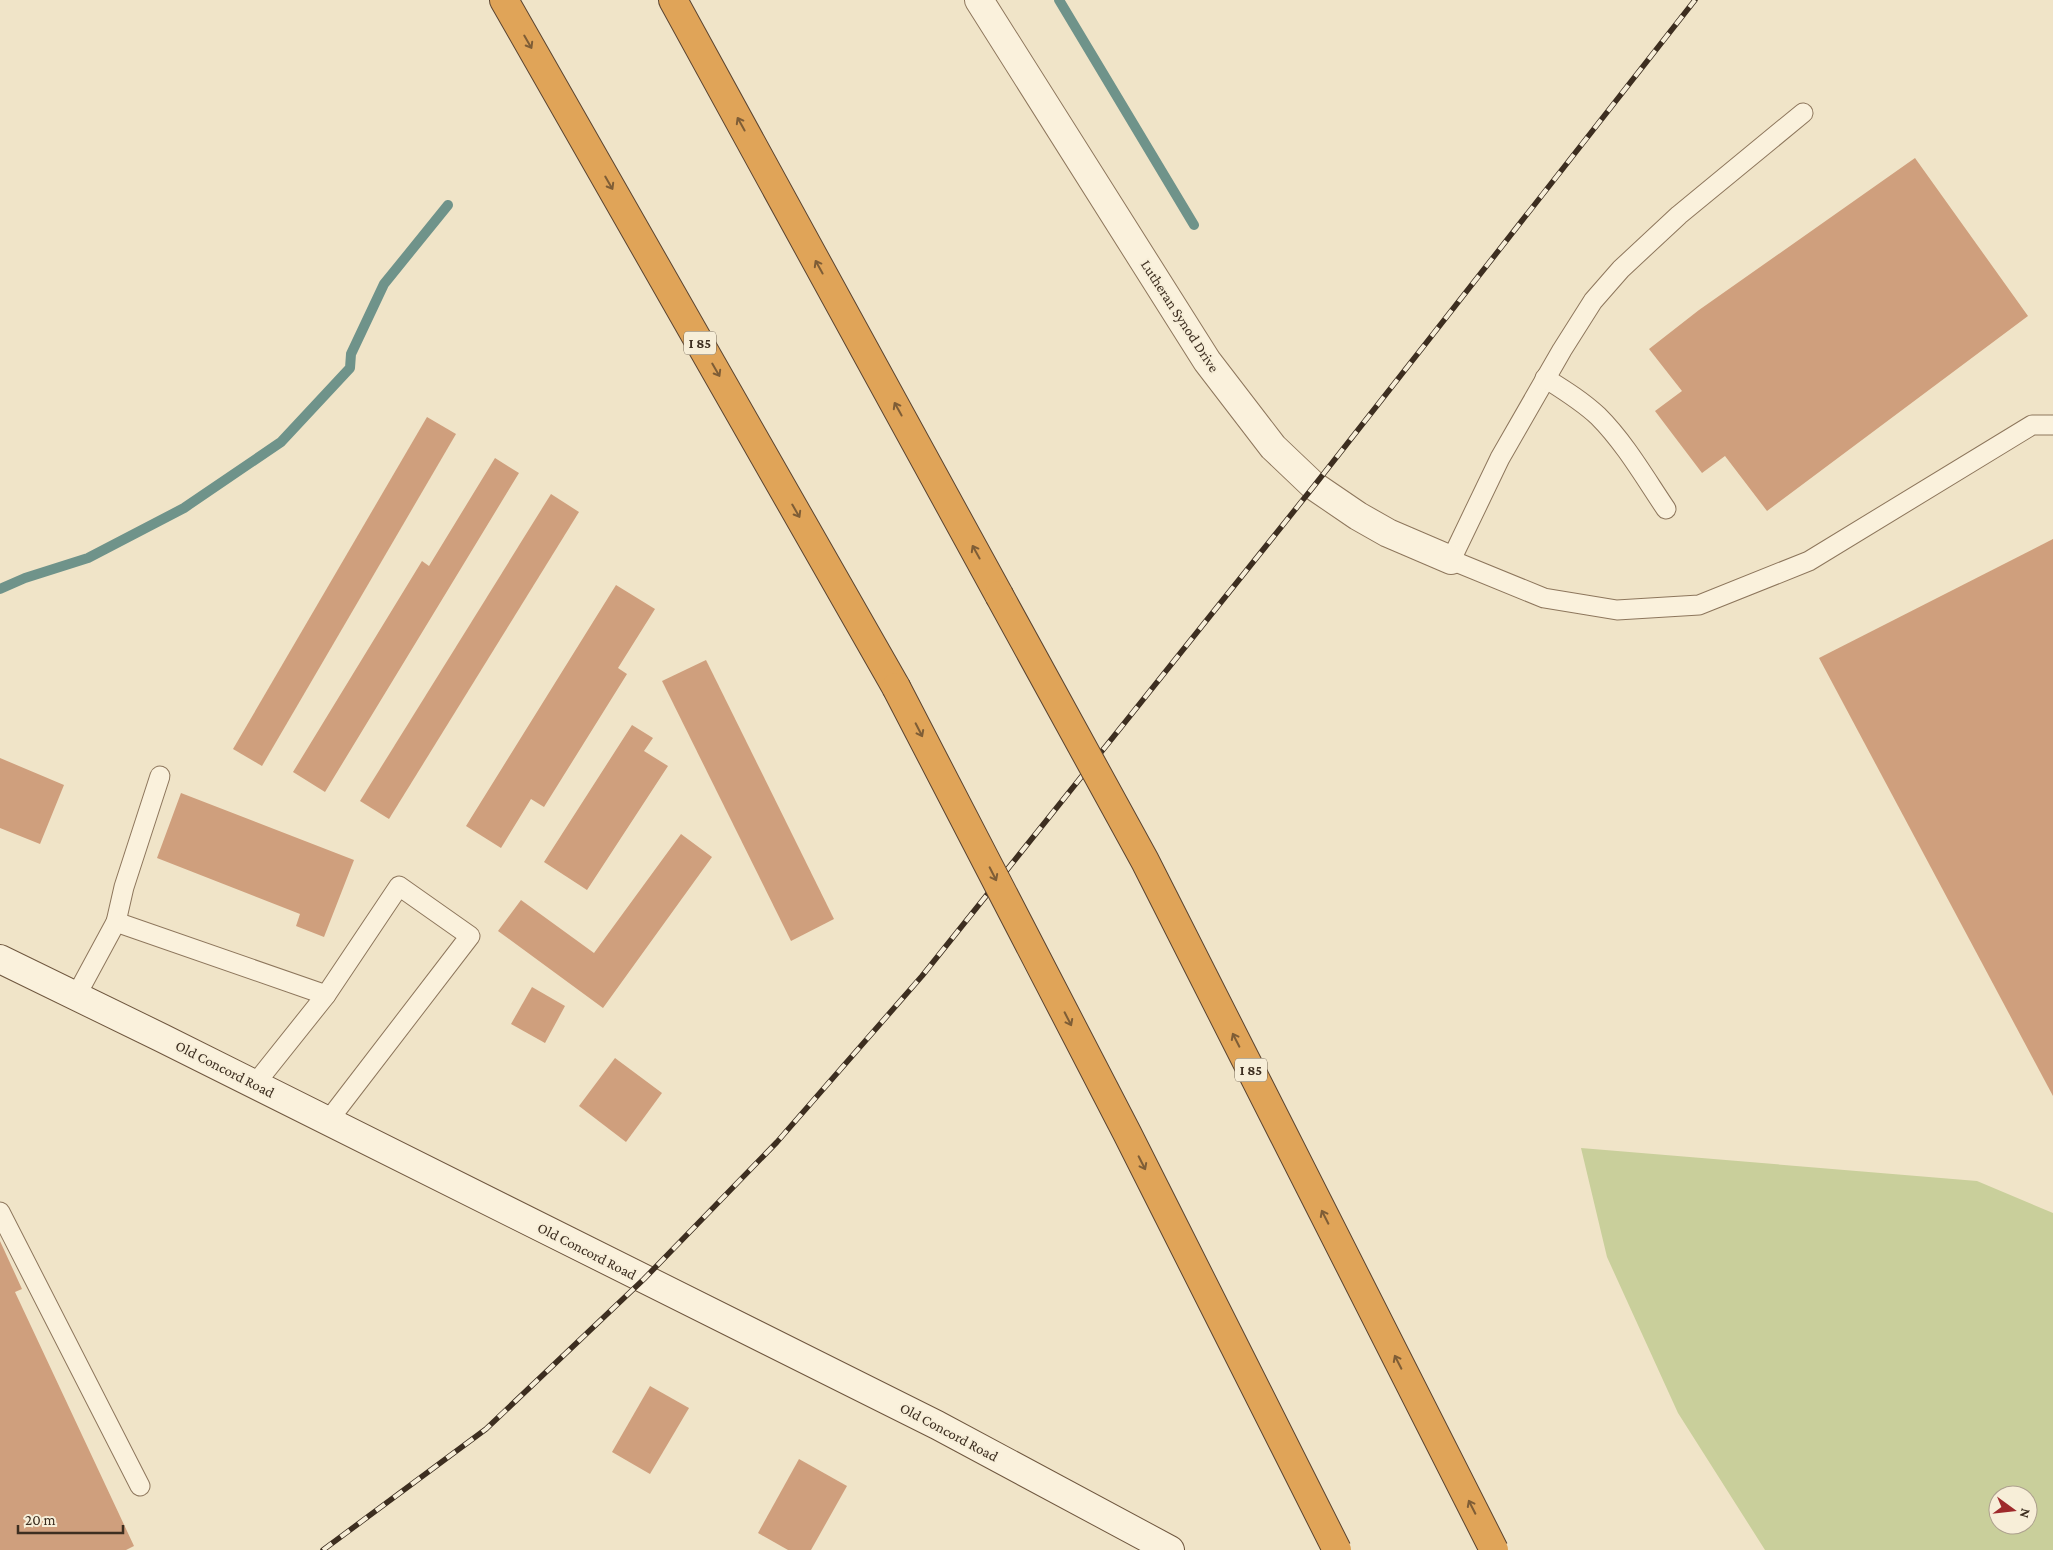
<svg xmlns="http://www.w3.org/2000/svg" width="2053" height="1550" viewBox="0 0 2053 1550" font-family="'Crimson Pro',serif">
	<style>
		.green { fill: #c9cf9b; fill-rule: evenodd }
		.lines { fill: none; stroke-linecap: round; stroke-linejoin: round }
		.stream { stroke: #6f938a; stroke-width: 10 }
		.building { fill: #cf9f7d }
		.service-casing { stroke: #8d765c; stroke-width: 21 }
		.minor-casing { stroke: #8d765c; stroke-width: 30 }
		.secondary-casing { stroke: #6f573f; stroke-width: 30 }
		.motorway-casing { stroke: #5b4430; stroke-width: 30 }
		.service { stroke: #faf1dc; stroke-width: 19 }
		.minor { stroke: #faf1dc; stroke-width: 28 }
		.secondary { stroke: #faf1dc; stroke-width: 28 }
		.motorway { stroke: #e0a458; stroke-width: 28 }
		.rail-casing { stroke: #3d2e20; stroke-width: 5.5 }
		.rail { stroke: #f7eed8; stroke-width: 4; stroke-dasharray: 11; stroke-linecap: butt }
		.motorway-bridge-casing { stroke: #5b4430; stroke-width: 30; stroke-linecap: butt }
		.motorway-bridge { stroke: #e0a458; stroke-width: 28 }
		.oneway { stroke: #7e5d36 }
		.labels { text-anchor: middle; stroke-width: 4; stroke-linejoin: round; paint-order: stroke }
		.shield { fill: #f7eed8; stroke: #756857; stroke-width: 1 }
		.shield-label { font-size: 14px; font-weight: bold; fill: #3d2e20 }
		.street-label { font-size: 15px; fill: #3d2e20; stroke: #f7eed8 }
	</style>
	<rect width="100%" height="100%" fill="#f0e4c8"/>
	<path class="green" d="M1581 1148 1977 1181 2053 1213V1550H1765L1678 1413 1607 1257ZM1998 1495H2028V1525H1998Z"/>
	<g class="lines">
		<g class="stream">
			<path d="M1059 0 1194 225"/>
			<path d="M0 589 25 578 88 558 184 508 281 442 350 368 351 354 384 284 448 205"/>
		</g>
	</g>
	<g class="building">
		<path d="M1915 158 2028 316 1767 511 1725 456 1702 473 1655 411 1682 391 1649 349 1699 310Z"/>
		<path d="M427 417 456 434 262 766 233 749Z"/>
		<path d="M495 458 519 473 325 792 293 772 422 561 429 566Z"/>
		<path d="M551 494 579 512 389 819 360 801Z"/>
		<path d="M2053 539V1096L1819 658Z"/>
		<path d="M616 585 655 609 618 668 627 674 544 807 531 799 501 848 466 826Z"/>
		<path d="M706 660 834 919 791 941 662 681Z"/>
		<path d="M632 725 653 738 644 751 668 766 587 890 544 862Z"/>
		<path d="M0 758 64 785 40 844 0 828Z"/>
		<path d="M181 793 354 860 324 937 296 926 300 914 157 858Z"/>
		<path d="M681 834 712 857 603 1008 498 931 521 900 594 953Z"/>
		<path d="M532 987 565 1006 545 1043 511 1024Z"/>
		<path d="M615 1058 662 1093 626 1142 579 1106Z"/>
		<path d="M0 1241 22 1289 15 1292 134 1546 126 1550H0Z"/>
		<path d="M650 1386 689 1408 650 1474 612 1452Z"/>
		<path d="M799 1459 847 1486 811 1550H788L758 1533Z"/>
	</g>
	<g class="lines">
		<defs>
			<g id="service">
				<path d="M1803 113 1679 215 1621 269 1593 301 1562 350 1500 458 1451 560 1544 598 1617 610 1699 605 1809 561 2032 425H2053"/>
				<path d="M1545 378C1564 390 1582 401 1598 416 1625 443 1645 478 1666 509"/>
				<path d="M116 922 124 887 160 776"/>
				<path d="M76 996 116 922 326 995 399 886 470 936 328 1121"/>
				<path d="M255 1084 326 995"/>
				<path d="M0 1212 140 1486"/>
			</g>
			<path id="minor" d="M979 0 1207 361 1273 447 1314 486 1358 516 1388 533 1451 560"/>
			<path id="secondary" d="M0 959 162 1038 937 1425 1170 1550"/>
			<g id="motorway">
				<path d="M504 0 896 687"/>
				<path d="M673 0 999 595"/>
			</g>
		</defs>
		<use href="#service" class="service-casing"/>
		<use href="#minor" class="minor-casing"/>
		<use href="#secondary" class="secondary-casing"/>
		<use href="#motorway" class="motorway-casing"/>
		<use href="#service" class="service"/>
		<use href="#minor" class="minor"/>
		<use href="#secondary" class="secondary"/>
		<use href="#motorway" class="motorway"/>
		<defs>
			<path id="rail" d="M323 1550 486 1429 644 1279 777 1142 922 976 1314 486 1695 0"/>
		</defs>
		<use href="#rail" class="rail-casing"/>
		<use href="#rail" class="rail"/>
		<defs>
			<g id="motorway-bridge">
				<path d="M999 595 1145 861 1494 1550"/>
				<path d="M896 687 1127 1133 1337 1550"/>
			</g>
		</defs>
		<use href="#motorway-bridge" class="motorway-bridge-casing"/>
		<use href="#motorway-bridge" class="motorway-bridge"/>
	</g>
	<defs><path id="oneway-shaft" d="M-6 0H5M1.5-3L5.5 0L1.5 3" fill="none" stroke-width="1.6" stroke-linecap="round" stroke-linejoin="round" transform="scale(1.25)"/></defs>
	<g class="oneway">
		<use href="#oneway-shaft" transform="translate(528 42) rotate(60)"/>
		<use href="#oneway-shaft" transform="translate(741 124) rotate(-119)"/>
		<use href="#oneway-shaft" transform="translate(609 183) rotate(60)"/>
		<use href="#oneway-shaft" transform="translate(819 267) rotate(-119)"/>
		<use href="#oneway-shaft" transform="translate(716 370) rotate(60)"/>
		<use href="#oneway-shaft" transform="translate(898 409) rotate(-119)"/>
		<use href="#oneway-shaft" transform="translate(796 511) rotate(60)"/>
		<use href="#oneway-shaft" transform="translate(976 552) rotate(-119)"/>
		<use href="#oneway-shaft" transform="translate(919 730) rotate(63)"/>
		<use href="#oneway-shaft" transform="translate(993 874) rotate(63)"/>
		<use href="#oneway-shaft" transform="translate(1068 1019) rotate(63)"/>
		<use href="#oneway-shaft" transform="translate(1236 1040) rotate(-117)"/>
		<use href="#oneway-shaft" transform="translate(1142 1163) rotate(63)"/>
		<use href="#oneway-shaft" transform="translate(1325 1217) rotate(-117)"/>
		<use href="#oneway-shaft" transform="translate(1398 1362) rotate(-117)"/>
		<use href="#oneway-shaft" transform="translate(1472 1507) rotate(-117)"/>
	</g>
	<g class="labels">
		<g class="shield">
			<rect x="684" y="331.5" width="32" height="23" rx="4"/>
			<rect x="1235" y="1058.5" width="32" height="23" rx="4"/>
		</g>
		<g class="shield-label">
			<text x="700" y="348">I 85</text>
			<text x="1251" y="1075">I 85</text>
		</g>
		<g class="street-label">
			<text transform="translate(1180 316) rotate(57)" y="5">Lutheran Synod Drive</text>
			<text transform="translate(225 1069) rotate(27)" y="5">Old Concord Road</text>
			<text transform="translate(587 1251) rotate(27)" y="5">Old Concord Road</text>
			<text transform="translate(949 1432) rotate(28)" y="5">Old Concord Road</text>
		</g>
	</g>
	<g transform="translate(2013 1510) rotate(105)"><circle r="24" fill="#f7eed8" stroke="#ada18e"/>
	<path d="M0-4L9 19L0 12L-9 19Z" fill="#9e2a2b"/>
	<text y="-8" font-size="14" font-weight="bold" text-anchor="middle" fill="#3d2e20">N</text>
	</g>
	<path d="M18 1525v8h105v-8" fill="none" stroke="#3d2e20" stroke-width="2.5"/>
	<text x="25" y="1525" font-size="15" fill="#3d2e20" stroke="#f7eed8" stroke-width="4" paint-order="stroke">20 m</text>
</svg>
